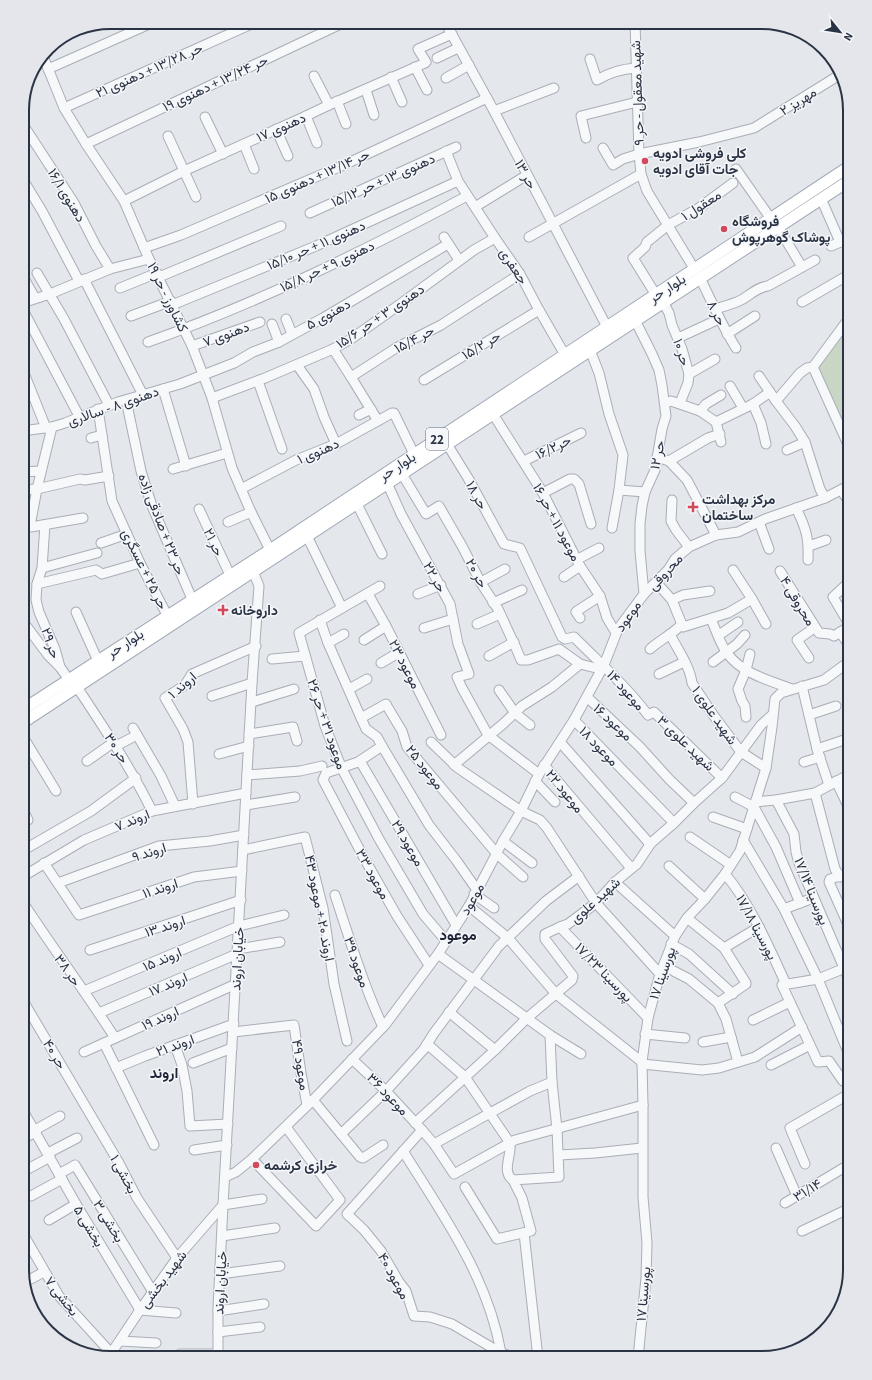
<svg xmlns="http://www.w3.org/2000/svg" width="872" height="1380" viewBox="0 0 872 1380" font-family="'Source Sans 3',Vazirmatn,sans-serif">
	<style>
		.green { fill: #c9d6c5 }
		.lines { fill: none; stroke-linecap: round; stroke-linejoin: round }
		.minor-casing { stroke: #a9aeb7; stroke-width: 11 }
		.major-casing { stroke: #a3abb8; stroke-width: 13 }
		.minor { stroke: #f7f8fa; stroke-width: 9 }
		.major { stroke: #fff; stroke-width: 11 }
		.poi-dot { fill: #d1495b; stroke: #f4f6f9; stroke-width: 1.5 }
		.labels { text-anchor: middle; stroke-width: 3; stroke-linejoin: round; paint-order: stroke }
		.shield { fill: #f4f6f9; stroke: #676e7b; stroke-width: 1 }
		.shield-label { font-size: 13px; font-weight: bold; fill: #2b3445 }
		.street-label { font-size: 14px; fill: #2b3445; stroke: #f4f6f9 }
		.poi-label { font-size: 14px; font-weight: bold; fill: #2b3445; stroke: #f4f6f9; text-anchor: start }
		.neighbourhood-label { font-size: 15px; font-weight: bold; fill: #1d2536; stroke: #f4f6f9 }
		.rim { fill: none; stroke: #2b3445; stroke-width: 2 }
	</style>
	<rect width="100%" height="100%" fill="#e4e7ec"/>
	<path class="green" d="M850 325V442L818 367 848 326Z"/>
	<g class="lines">
		<defs>
			<g id="minor">
				<path d="M445 22 494 111 607 327"/>
				<path d="M635 22 639 154 641 174 647 191 695 270"/>
				<path d="M423 23 426 22"/>
				<path d="M43 56 64 108 86 144 124 201 149 259 192 346 212 398 232 468 251 512 270 550"/>
				<path d="M437 58 458 48"/>
				<path d="M590 59 597 80C610 72 621 69 636 68"/>
				<path d="M415 67 427 90"/>
				<path d="M48 69 154 22"/>
				<path d="M314 76 329 105"/>
				<path d="M391 77 402 102"/>
				<path d="M446 78 469 65"/>
				<path d="M366 90 374 115"/>
				<path d="M337 101 346 124"/>
				<path d="M64 108 256 22"/>
				<path d="M494 111 554 88"/>
				<path d="M306 116 317 143"/>
				<path d="M205 117 223 154"/>
				<path d="M22 123 74 203 96 246 110 269"/>
				<path d="M276 129 288 156"/>
				<path d="M168 136 196 197"/>
				<path d="M586 138 581 116 637 102"/>
				<path d="M86 144 345 22"/>
				<path d="M244 144 254 169"/>
				<path d="M603 148 613 165 623 159 639 154 699 142 754 128 841 74"/>
				<path d="M446 151 458 181 495 238 520 274 539 310 565 355"/>
				<path d="M736 169 771 219"/>
				<path d="M22 178 42 211 79 281"/>
				<path d="M124 201 184 171 306 116 329 105 425 63 426 62 418 49 452 34"/>
				<path d="M823 203 840 242"/>
				<path d="M475 207 527 175"/>
				<path d="M310 213 456 147"/>
				<path d="M778 227 802 267"/>
				<path d="M444 237 459 260"/>
				<path d="M529 237 641 174"/>
				<path d="M831 246 850 238"/>
				<path d="M144 248 181 235 346 164 487 98"/>
				<path d="M37 273 64 319 109 405"/>
				<path d="M22 275 35 298"/>
				<path d="M159 277 281 226"/>
				<path d="M700 278C712 302 722 326 736 348"/>
				<path d="M84 279 143 395"/>
				<path d="M120 288 157 273"/>
				<path d="M656 295 633 258 645 247 647 242 668 225 699 208 733 183"/>
				<path d="M663 302 669 313 672 325 682 349 689 374 688 383 680 403"/>
				<path d="M802 302 850 274"/>
				<path d="M22 303 50 294 110 269 149 259"/>
				<path d="M172 305 316 246 458 181"/>
				<path d="M22 308 79 416"/>
				<path d="M715 309C725 306 734 304 743 299 751 294 758 287 768 286L815 260"/>
				<path d="M131 316 171 301"/>
				<path d="M286 319 292 334"/>
				<path d="M635 320 652 354 659 370 662 385 666 416 662 429 655 470 645 492 642 506 640 524V551L644 594"/>
				<path d="M272 324 279 342"/>
				<path d="M727 334 755 316"/>
				<path d="M678 338 719 319"/>
				<path d="M148 342C258 303 364 251 467 196"/>
				<path d="M192 346 260 322"/>
				<path d="M333 349 351 377"/>
				<path d="M590 350 599 373 609 414 623 455 619 490 612 528"/>
				<path d="M297 365 314 389 324 417 336 444"/>
				<path d="M22 368 46 428"/>
				<path d="M689 374 715 359"/>
				<path d="M759 376 776 401 795 426 805 442 820 489 825 498"/>
				<path d="M424 380 539 310"/>
				<path d="M258 381 282 449"/>
				<path d="M730 386 743 408"/>
				<path d="M163 389 186 466"/>
				<path d="M212 398 265 378 333 349 351 339 399 305 474 250 495 238"/>
				<path d="M126 400 141 471 152 506 192 599"/>
				<path d="M776 401 800 373 807 368 813 367"/>
				<path d="M665 403 671 401 700 411 716 422 721 442"/>
				<path d="M753 404 761 423 766 444"/>
				<path d="M98 409 112 501 140 563 167 615"/>
				<path d="M700 411 706 404 721 395"/>
				<path d="M493 414 543 493 580 566 600 596 607 618 616 633"/>
				<path d="M359 415 371 409"/>
				<path d="M378 421 351 377 396 348 441 325 520 274"/>
				<path d="M716 422 753 404 770 392"/>
				<path d="M52 427 37 489 30 526 31 527 83 518"/>
				<path d="M22 431 52 427 65 423 118 402 180 384 234 363 253 352 279 342 323 318 448 244"/>
				<path d="M91 438 102 435"/>
				<path d="M447 444 468 478 504 544 520 548 562 637 565 639 574 637 577 640C602 665 627 687 648 715L654 712 722 778"/>
				<path d="M850 449 813 367 850 317"/>
				<path d="M787 450 805 442"/>
				<path d="M657 457 669 461 687 480 716 535"/>
				<path d="M524 461 581 433"/>
				<path d="M669 461 708 438 720 434"/>
				<path d="M173 469 227 453"/>
				<path d="M22 472 41 471"/>
				<path d="M402 474 426 514 439 506 462 546 481 583 498 609 516 648 521 660H528L559 649 580 664 600 669"/>
				<path d="M388 485 401 514 450 604 458 644 469 674 457 677 462 688 488 735 539 774"/>
				<path d="M241 489 296 460 336 444 392 413H394L414 454"/>
				<path d="M22 490 37 489 80 479 85 480 109 476"/>
				<path d="M619 490 645 492"/>
				<path d="M841 490 850 503"/>
				<path d="M543 493 570 479H574L579 484 591 524"/>
				<path d="M672 500 671 521 676 530 689 547"/>
				<path d="M357 504 382 554"/>
				<path d="M796 508C806 528 809 538 808 560"/>
				<path d="M199 509 230 575"/>
				<path d="M228 522 251 512"/>
				<path d="M759 522 769 549"/>
				<path d="M45 525 42 568 37 584 36 600 39 612 55 649 60 667"/>
				<path d="M307 536 342 608 299 633 325 726 342 769 379 839 423 914 446 941"/>
				<path d="M101 543 127 534"/>
				<path d="M809 546 826 540"/>
				<path d="M578 559 599 548"/>
				<path d="M42 568 97 553"/>
				<path d="M733 570 752 599 766 624"/>
				<path d="M780 571 819 633 830 634 834 636 850 626 849 624 833 597 850 581"/>
				<path d="M564 577 580 566"/>
				<path d="M481 582 505 569"/>
				<path d="M656 582 672 600 683 627 728 613 752 599"/>
				<path d="M37 584 96 570 102 574 140 563"/>
				<path d="M368 594 386 626 441 735"/>
				<path d="M418 594 441 585"/>
				<path d="M672 600 683 595 710 591"/>
				<path d="M493 603 522 590"/>
				<path d="M342 608 380 586"/>
				<path d="M76 612 98 661"/>
				<path d="M22 618 24 623 48 655 60 667 69 680"/>
				<path d="M580 618 576 612 577 611 600 596"/>
				<path d="M711 619C716 630 720 644 727 653 742 674 769 680 792 689"/>
				<path d="M320 620 328 643 361 718"/>
				<path d="M477 624 500 614"/>
				<path d="M424 628 453 619"/>
				<path d="M840 632 850 647"/>
				<path d="M670 634C677 649 690 666 692 683L714 716 741 752 766 768"/>
				<path d="M719 635 738 622"/>
				<path d="M364 640 386 626"/>
				<path d="M328 643 344 634"/>
				<path d="M650 649C660 640 673 634 682 624"/>
				<path d="M489 656 514 642"/>
				<path d="M809 658 797 640 814 628"/>
				<path d="M272 659 305 656"/>
				<path d="M713 662 737 644 745 635"/>
				<path d="M381 663 398 653"/>
				<path d="M659 674 684 662"/>
				<path d="M802 686 817 749 829 785"/>
				<path d="M77 687C104 728 131 768 152 811"/>
				<path d="M349 689 367 679"/>
				<path d="M499 690 515 713 530 725"/>
				<path d="M212 696 252 683"/>
				<path d="M587 697 640 747 669 779 694 803"/>
				<path d="M252 702 294 689"/>
				<path d="M809 715 836 706"/>
				<path d="M746 717 745 706 742 701 738 689 746 670 750 654"/>
				<path d="M574 720 674 823"/>
				<path d="M133 728 161 776 175 806"/>
				<path d="M249 734 293 727 297 741"/>
				<path d="M22 735 56 791"/>
				<path d="M431 742 458 768 521 811 540 820 547 828 596 903 660 974"/>
				<path d="M560 742 650 844"/>
				<path d="M116 746 137 735"/>
				<path d="M382 746 429 825 456 860 477 890"/>
				<path d="M817 749 850 738"/>
				<path d="M219 754 249 746"/>
				<path d="M87 761 114 742"/>
				<path d="M360 761 456 925"/>
				<path d="M804 762 820 757"/>
				<path d="M454 765 503 724 522 706 552 687 580 664"/>
				<path d="M544 765 631 868"/>
				<path d="M247 775 300 771 322 766"/>
				<path d="M535 781 555 802"/>
				<path d="M836 781 850 810"/>
				<path d="M815 793 835 869 840 877"/>
				<path d="M735 797 754 807 776 847 800 903"/>
				<path d="M776 800 794 834 796 852 799 863 850 982"/>
				<path d="M755 802 776 800 815 793 850 774"/>
				<path d="M193 804 188 742 183 729 165 698 185 685 192 674 256 646"/>
				<path d="M246 805 295 797"/>
				<path d="M22 808 28 820"/>
				<path d="M713 817 747 829"/>
				<path d="M690 837 731 865"/>
				<path d="M743 840 784 909 818 979 850 1057"/>
				<path d="M503 841 532 863"/>
				<path d="M243 850 305 837 323 908 334 984 347 1041"/>
				<path d="M22 851 91 811 136 778"/>
				<path d="M44 863 79 915 194 877 242 871"/>
				<path d="M669 866 705 899"/>
				<path d="M27 874 84 840 152 811 246 793"/>
				<path d="M725 874C750 903 769 947 785 982"/>
				<path d="M615 882 675 936"/>
				<path d="M58 883 159 846 210 841 244 835"/>
				<path d="M474 894 494 908"/>
				<path d="M335 895C350 940 363 984 383 1027"/>
				<path d="M22 901C52 947 85 991 115 1038"/>
				<path d="M469 906 508 938 556 994 642 1062"/>
				<path d="M784 909 813 898"/>
				<path d="M687 918 724 948 746 983V984L718 1003"/>
				<path d="M560 927 648 1018"/>
				<path d="M850 929 829 882 830 879 850 873"/>
				<path d="M671 944 689 954 733 994"/>
				<path d="M498 947 546 901 579 876"/>
				<path d="M724 948 759 927"/>
				<path d="M238 949 280 942"/>
				<path d="M90 950 241 900"/>
				<path d="M438 954 550 1035 552 1082 557 1129 559 1177 513 1180 522 1198 531 1231 497 1239 465 1187"/>
				<path d="M429 965 397 916 364 858 323 780 326 773 358 762 382 746 377 737 366 729 361 718 386 704 387 706 402 731 407 747 497 854 523 877"/>
				<path d="M664 966 689 979 718 1003 726 1019 738 1062"/>
				<path d="M785 982 782 985 818 1062 829 1061 843 1081 850 1078"/>
				<path d="M785 982 788 984 818 979 850 966"/>
				<path d="M84 991 239 926 284 915"/>
				<path d="M22 999 119 1163 137 1198 177 1258"/>
				<path d="M449 1012 495 1050"/>
				<path d="M99 1013 237 954"/>
				<path d="M753 1020 790 1002"/>
				<path d="M233 1032 294 1025 301 1073 307 1105"/>
				<path d="M645 1034 685 1038"/>
				<path d="M550 1035 581 1054"/>
				<path d="M703 1042 731 1037"/>
				<path d="M104 1043 154 1145"/>
				<path d="M427 1044 465 1077 510 1143C512 1155 501 1172 513 1180"/>
				<path d="M175 1045 182 1065 187 1091 190 1126 228 1124"/>
				<path d="M84 1052 236 984"/>
				<path d="M352 1059 386 1091 422 1130 434 1144 454 1174 515 1140 643 1105"/>
				<path d="M193 1063 232 1048"/>
				<path d="M642 1064 702 1070 719 1068 755 1057 802 1027"/>
				<path d="M771 1065 810 1045"/>
				<path d="M116 1068 145 1056 234 1024"/>
				<path d="M313 1100 360 1157 363 1158 383 1145"/>
				<path d="M22 1109 76 1204 140 1310 176 1313"/>
				<path d="M415 1123 495 1050 526 1019 572 980 573 976 545 939V934L560 927 568 924 596 903 615 882 637 864 651 843 674 823 694 803 722 778 761 725 772 715"/>
				<path d="M35 1130 60 1116"/>
				<path d="M422 1130 347 1214 364 1230 381 1251 399 1282 406 1291 414 1316 430 1317 452 1324 501 1353 517 1358"/>
				<path d="M341 1134 386 1091 424 1049 434 1033 496 950"/>
				<path d="M22 1139 36 1132"/>
				<path d="M434 1144 530 1091 552 1082"/>
				<path d="M776 1148 797 1196"/>
				<path d="M194 1150 227 1145"/>
				<path d="M403 1151C443 1215 488 1277 501 1353"/>
				<path d="M48 1153 77 1138"/>
				<path d="M559 1155 595 1153 642 1148"/>
				<path d="M252 1159 316 1226 340 1200 286 1127"/>
				<path d="M805 1164 790 1128 849 1094"/>
				<path d="M26 1170 50 1157"/>
				<path d="M59 1174 75 1165 153 1292"/>
				<path d="M225 1177 236 1172 252 1159 313 1100 385 1025 438 954 469 906 503 841 521 811 539 774 574 720 604 665 618 629 644 594 668 570 675 559 689 547 716 535 738 532 765 519 825 498 850 485"/>
				<path d="M31 1196 62 1179"/>
				<path d="M785 1203 850 1164"/>
				<path d="M49 1220 76 1204"/>
				<path d="M802 1231 850 1208"/>
				<path d="M22 1232 59 1296 111 1353"/>
				<path d="M524 1233 538 1358"/>
				<path d="M222 1236 275 1228"/>
				<path d="M220 1274 280 1266"/>
				<path d="M25 1282 44 1272"/>
				<path d="M218 1311 264 1304"/>
				<path d="M218 1332 260 1327"/>
				<path d="M120 1341 156 1343"/>
				<path d="M180 1354H218"/>
				<path d="M108 1358 140 1310 177 1258 223 1205 262 1199"/>
				<path d="M218 1358V1308L223 1205 252 683 259 586 251 566"/>
				<path d="M638 1358 646 1278 647 1243 643 1197V1105L642 1062 648 1018 660 974 675 936 687 918 705 899 725 874 740 851 766 768 772 727 775 699 781 693 824 680 850 661"/>
			</g>
			<g id="major">
				<path d="M22 710 270 550 850 166"/>
				<path d="M22 723 850 180"/>
			</g>
		</defs>
		<use href="#minor" class="minor-casing"/>
		<use href="#major" class="major-casing"/>
		<use href="#minor" class="minor"/>
		<use href="#major" class="major"/>
	</g>
	<g class="poi-dot">
		<circle cx="645" cy="161" r="4"/>
		<circle cx="724" cy="229" r="4"/>
		<path d="M691 501h4v4h4v4h-4v4h-4v-4h-4v-4h4z"/>
		<path d="M221 604h4v4h4v4h-4v4h-4v-4h-4v-4h4z"/>
		<circle cx="256" cy="1165" r="4"/>
	</g>
	<g class="labels">
		<rect class="shield" x="426" y="428" width="22" height="22" rx="3"/>
		<g class="shield-label">
			<text x="437" y="444">22</text>
		</g>
		<g class="street-label">
			<text transform="translate(149 70) rotate(-24)" y="5">حر ۱۳/۲۸ + دهنوی ۲۱</text>
			<text transform="translate(215 83) rotate(-25)" y="5">حر ۱۳/۲۴ + دهنوی ۱۹</text>
			<text transform="translate(637 93) rotate(-92)" y="5">شهید معقول - حر ۹</text>
			<text transform="translate(798 101) rotate(-32)" y="5">مهریز ۲</text>
			<text transform="translate(281 127) rotate(-24)" y="5">دهنوی ۱۷</text>
			<text transform="translate(526 174) rotate(62)" y="5">حر ۱۳</text>
			<text transform="translate(317 176) rotate(-24)" y="5">حر ۱۳/۱۴ + دهنوی ۱۵</text>
			<text transform="translate(383 180) rotate(-24)" y="5">دهنوی ۱۳ + حر ۱۵/۱۲</text>
			<text transform="translate(67 195) rotate(59)" y="5">دهنوی ۱۶/۱</text>
			<text transform="translate(701 205) rotate(-33)" y="5">معقول ۱</text>
			<text transform="translate(316 245) rotate(-23)" y="5">دهنوی ۱۱ + حر ۱۵/۱۰</text>
			<text transform="translate(327 266) rotate(-25)" y="5">دهنوی ۹ + حر ۱۵/۸</text>
			<text transform="translate(514 266) rotate(57)" y="5">جعفری</text>
			<text transform="translate(667 288) rotate(-33)" y="5">بلوار حر</text>
			<text transform="translate(168 297) rotate(64)" y="5">کشاورز - حر ۱۹</text>
			<text transform="translate(717 313) rotate(64)" y="5">حر ۸</text>
			<text transform="translate(328 314) rotate(-29)" y="5">دهنوی ۵</text>
			<text transform="translate(380 316) rotate(-34)" y="5">دهنوی ۳ + حر ۱۵/۶</text>
			<text transform="translate(226 334) rotate(-20)" y="5">دهنوی ۷</text>
			<text transform="translate(414 339) rotate(-28)" y="5">حر ۱۵/۴</text>
			<text transform="translate(481 345) rotate(-31)" y="5">حر ۱۵/۲</text>
			<text transform="translate(682 352) rotate(72)" y="5">حر ۱۰</text>
			<text transform="translate(113 406) rotate(-19)" y="5">دهنوی ۸ - سالاری</text>
			<text transform="translate(553 447) rotate(-26)" y="5">حر۱۶/۲</text>
			<text transform="translate(318 451) rotate(-23)" y="5">دهنوی ۱</text>
			<text transform="translate(657 455) rotate(-78)" y="5">حر ۱۲</text>
			<text transform="translate(397 466) rotate(-33)" y="5">بلوار حر</text>
			<text transform="translate(477 495) rotate(61)" y="5">حر ۱۸</text>
			<text transform="translate(557 522) rotate(62)" y="5">موعود ۱۱ + حر ۱۶</text>
			<text transform="translate(162 524) rotate(69)" y="5">حر ۲۳ + صادقی زاده</text>
			<text transform="translate(214 542) rotate(65)" y="5">حر ۲۱</text>
			<text transform="translate(145 569) rotate(64)" y="5">حر ۲۵ + عسگری</text>
			<text transform="translate(665 572) rotate(-47)" y="5">محروقی</text>
			<text transform="translate(477 573) rotate(62)" y="5">حر ۲۰</text>
			<text transform="translate(435 577) rotate(61)" y="5">حر ۲۲</text>
			<text transform="translate(798 601) rotate(59)" y="5">محروقی ۴</text>
			<text transform="translate(628 616) rotate(-55)" y="5">موعود</text>
			<text transform="translate(51 643) rotate(70)" y="5">حر ۲۹</text>
			<text transform="translate(125 643) rotate(-33)" y="5">بلوار حر</text>
			<text transform="translate(405 664) rotate(63)" y="5">موعود ۲۳</text>
			<text transform="translate(182 685) rotate(-41)" y="5">اروند ۱</text>
			<text transform="translate(626 690) rotate(48)" y="5">موعود ۱۴</text>
			<text transform="translate(715 715) rotate(55)" y="5">شهید علوی ۱</text>
			<text transform="translate(613 722) rotate(43)" y="5">موعود ۱۶</text>
			<text transform="translate(327 724) rotate(71)" y="5">موعود ۳۱ + حر ۲۶</text>
			<text transform="translate(686 743) rotate(44)" y="5">شهید علوی ۳</text>
			<text transform="translate(599 746) rotate(46)" y="5">موعود ۱۸</text>
			<text transform="translate(117 748) rotate(58)" y="5">حر ۳۰</text>
			<text transform="translate(425 767) rotate(52)" y="5">موعود ۲۵</text>
			<text transform="translate(565 791) rotate(51)" y="5">موعود ۲۲</text>
			<text transform="translate(132 820) rotate(-22)" y="5">اروند ۷</text>
			<text transform="translate(408 843) rotate(60)" y="5">موعود ۲۹</text>
			<text transform="translate(149 852) rotate(-17)" y="5">اروند ۹</text>
			<text transform="translate(373 874) rotate(61)" y="5">موعود ۳۳</text>
			<text transform="translate(160 888) rotate(-18)" y="5">اروند ۱۱</text>
			<text transform="translate(812 891) rotate(68)" y="5">پورسینا ۱۷/۱۴</text>
			<text transform="translate(472 899) rotate(-60)" y="5">موعود</text>
			<text transform="translate(595 900) rotate(-42)" y="5">شهید علوی</text>
			<text transform="translate(320 908) rotate(79)" y="5">اروند ۲۰ + موعود ۴۳</text>
			<text transform="translate(165 926) rotate(-18)" y="5">اروند ۱۳</text>
			<text transform="translate(757 927) rotate(62)" y="5">پورسینا ۱۷/۱۸</text>
			<text transform="translate(162 959) rotate(-23)" y="5">اروند ۱۵</text>
			<text transform="translate(237 959) rotate(-87)" y="5">خیابان اروند</text>
			<text transform="translate(357 962) rotate(71)" y="5">موعود ۳۹</text>
			<text transform="translate(68 970) rotate(55)" y="5">حر ۳۸</text>
			<text transform="translate(604 972) rotate(46)" y="5">پورسینا ۱۷/۲۳</text>
			<text transform="translate(662 973) rotate(-71)" y="5">پورسینا ۱۷</text>
			<text transform="translate(168 984) rotate(-23)" y="5">اروند ۱۷</text>
			<text transform="translate(160 1018) rotate(-24)" y="5">اروند ۱۹</text>
			<text transform="translate(175 1045) rotate(-20)" y="5">اروند ۲۱</text>
			<text transform="translate(55 1054) rotate(59)" y="5">حر ۴۰</text>
			<text transform="translate(301 1065) rotate(81)" y="5">موعود ۴۹</text>
			<text transform="translate(388 1094) rotate(46)" y="5">موعود ۳۶</text>
			<text transform="translate(124 1174) rotate(62)" y="5">بخشی ۱</text>
			<text transform="translate(807 1190) rotate(-31)" y="5">۳۱/۱۴</text>
			<text transform="translate(109 1221) rotate(59)" y="5">بخشی ۳</text>
			<text transform="translate(89 1226) rotate(59)" y="5">بخشی ۵</text>
			<text transform="translate(394 1276) rotate(61)" y="5">موعود ۴۰</text>
			<text transform="translate(163 1279) rotate(-53)" y="5">شهید بخشی</text>
			<text transform="translate(220 1283) rotate(-87)" y="5">خیابان اروند</text>
			<text transform="translate(643 1294) rotate(-85)" y="5">پورسینا ۱۷</text>
			<text transform="translate(62 1296) rotate(52)" y="5">بخشی ۷</text>
		</g>
		<g class="poi-label">
			<text x="653" y="158">کلی فروشی ادویه<tspan x="653" dy="16">جات آقای ادویه</tspan></text>
			<text x="732" y="226">فروشگاه<tspan x="732" dy="16">پوشاک گوهرپوش</tspan></text>
			<text x="702" y="504">مرکز بهداشت<tspan x="702" dy="16">ساختمان</tspan></text>
			<text x="231" y="615">داروخانه</text>
			<text x="264" y="1170">خرازی کرشمه</text>
		</g>
		<g class="neighbourhood-label">
			<text x="458" y="940">موعود</text>
			<text x="164" y="1078">اروند</text>
		</g>
	</g>
	<path d="M0 0H872V1380H0ZM110 29H762A81 81 0 0 1 843 110V1270A81 81 0 0 1 762 1351H110A81 81 0 0 1 29 1270V110A81 81 0 0 1 110 29Z" fill="#e4e6eb" fill-rule="evenodd"/>
	<path class="rim" d="M110 29H762A81 81 0 0 1 843 110V1270A81 81 0 0 1 762 1351H110A81 81 0 0 1 29 1270V110A81 81 0 0 1 110 29Z"/>
	<g transform="translate(840 32) rotate(120)" stroke="#f4f6f9" stroke-width="3" paint-order="stroke">
	<path d="M0-3L7 15L0 10L-7 15Z" fill="#2b3445"/>
	<text y="-6" font-size="11" font-weight="bold" text-anchor="middle" fill="#2b3445">N</text>
	</g>
</svg>
